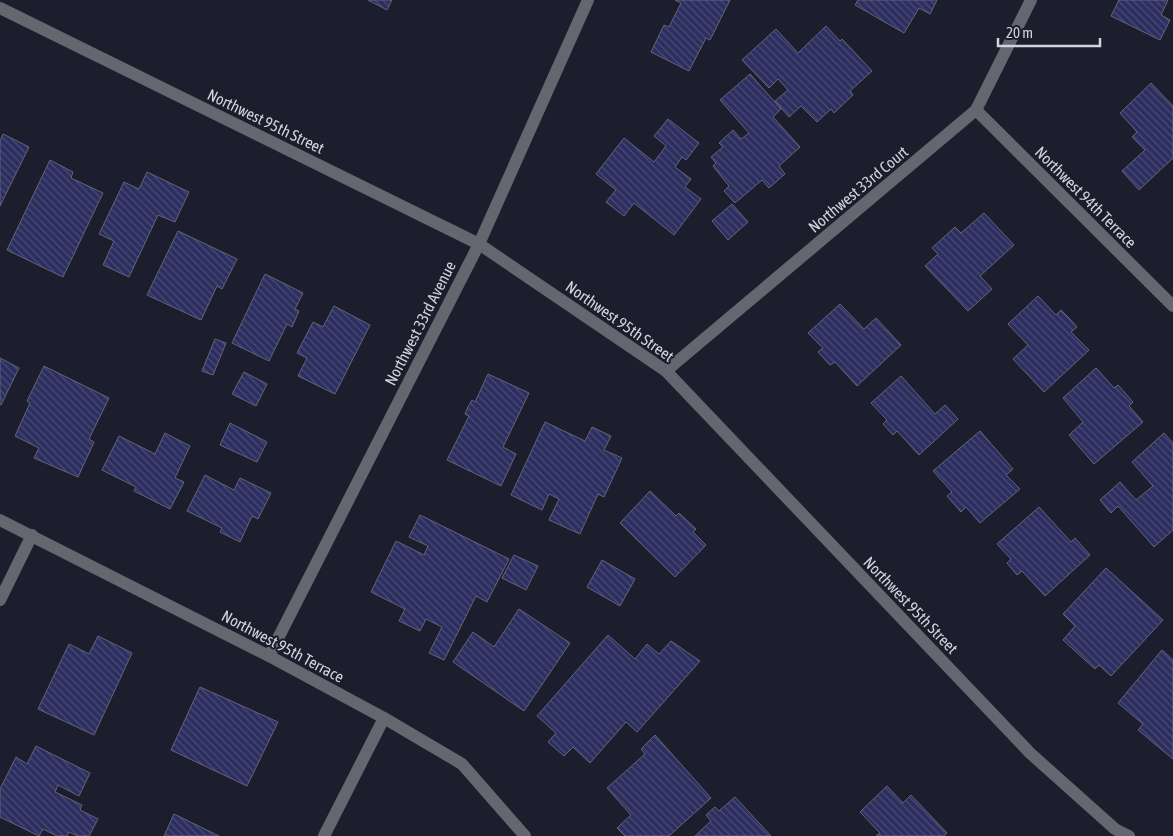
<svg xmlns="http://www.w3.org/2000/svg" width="1173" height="836" viewBox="0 0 1173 836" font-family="'Asap Condensed',sans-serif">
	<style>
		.building { fill: url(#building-back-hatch); stroke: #636578 }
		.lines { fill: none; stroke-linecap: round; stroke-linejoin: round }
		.minor { stroke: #65666f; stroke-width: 12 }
		.labels { text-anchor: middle; stroke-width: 4; stroke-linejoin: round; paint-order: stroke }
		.street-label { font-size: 16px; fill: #d1d3dd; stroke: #1c1e2d }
	</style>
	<defs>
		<pattern id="building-back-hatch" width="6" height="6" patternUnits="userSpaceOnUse" patternTransform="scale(1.25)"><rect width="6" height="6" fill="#2c2e5f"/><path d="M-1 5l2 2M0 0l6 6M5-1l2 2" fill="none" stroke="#4a4b76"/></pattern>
	</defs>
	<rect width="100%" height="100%" fill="#1c1e2d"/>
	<g class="building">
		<path d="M368 0H392L387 10Z"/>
		<path d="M675 0H730L710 40 706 38 689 71 651 52 664 25 669 27 681 3Z"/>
		<path d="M858 0H937L930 14 919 8 904 33 855 5Z"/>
		<path d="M1118 0H1168L1161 15 1170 20 1160 40 1111 16 1119 0Z"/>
		<path d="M826 26 840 41 842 39 872 71 850 91 853 95 834 113 831 109 817 122 801 106 789 117 775 101 788 90 778 79 769 88 742 60 776 29 798 53Z"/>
		<path d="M750 74 781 109 773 117 800 147 779 166 785 174 769 188 762 180 735 203 724 191 729 186 713 166 716 163 711 157 723 147 719 143 733 130 741 139 749 133 720 100Z"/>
		<path d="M1151 83 1173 106V158L1139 190 1122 171 1145 150 1132 137 1137 132 1120 113Z"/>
		<path d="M668 119 699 143 686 160 682 157 675 167 691 179 685 187 701 199 674 235 634 203 624 216 606 202 616 190 596 174 624 138 654 162 666 146 654 136Z"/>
		<path d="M3 134 29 147 0 206V141Z"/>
		<path d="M50 160 73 172 71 178 103 193 63 277 7 250Z"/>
		<path d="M147 172 189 192 175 222 158 215 129 277 103 265 114 241 99 234 124 182 139 189Z"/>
		<path d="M732 204 748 222 728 240 712 221Z"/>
		<path d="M984 213 1014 245 980 276 992 289 968 311 925 266 938 254 932 248 955 227 961 233Z"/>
		<path d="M178 231 237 259 222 289 217 286 201 320 147 295Z"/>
		<path d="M265 274 303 293 295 309 299 311 292 327 287 324 269 361 232 343Z"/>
		<path d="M1038 296 1056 315 1061 310 1069 318 1077 327 1071 332 1089 350 1044 392 1013 359 1028 345 1008 324Z"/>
		<path d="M840 304 864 329 876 318 901 345 857 386 835 362 830 365 818 352 823 348 808 333Z"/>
		<path d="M334 306 370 325 335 394 298 376 307 358 297 353 313 322 323 327Z"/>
		<path d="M215 339 226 343 213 375 202 371Z"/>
		<path d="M0 358 19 368 1 405 0 404Z"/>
		<path d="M44 366 109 398 89 439 94 442 78 477 34 458 39 448 15 436 30 403 27 401Z"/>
		<path d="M1096 368 1114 388 1118 385 1133 402 1129 406 1143 422 1094 464 1069 435 1083 422 1063 398Z"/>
		<path d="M244 372 267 384 256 406 232 394Z"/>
		<path d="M488 374 529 393 503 447 516 454 501 486 447 460 469 416 465 414 468 407 472 400 475 402Z"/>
		<path d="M901 376 935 414 945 405 958 419 919 455 897 431 893 435 883 424 887 420 871 403Z"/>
		<path d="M545 422 585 441 592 427 611 436 604 450 622 458 604 497 598 494 580 534 549 520 559 499 549 494 542 510 511 495Z"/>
		<path d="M230 423 267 442 257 462 220 445Z"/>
		<path d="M980 431 1013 469 1006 475 1020 489 980 523 966 507 961 512 947 496 952 492 933 471Z"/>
		<path d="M165 433 190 446 175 478 184 482 170 509 134 491 136 487 102 470 119 436 155 454Z"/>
		<path d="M1164 433 1173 443V530L1154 547 1118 506 1111 513 1100 500 1120 482 1136 500 1153 486 1132 462Z"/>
		<path d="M205 475 234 490 240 478 271 493 258 519 252 516 240 542 220 532 222 528 187 511Z"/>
		<path d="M650 491 676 516 679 513 696 529 693 532 706 545 675 577 620 523Z"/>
		<path d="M1039 507 1071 542 1075 538 1090 555 1045 596 1022 571 1017 575 1007 563 1011 559 997 544Z"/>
		<path d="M420 515 509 559 487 602 476 596 444 660 429 653 442 627 426 619 420 631 399 621 405 609 371 592 396 541 424 555 428 546 409 537Z"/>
		<path d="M514 555 538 566 526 590 502 578Z"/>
		<path d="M602 560 635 579 620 606 587 587Z"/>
		<path d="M1106 568 1163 620 1111 676 1099 665 1095 669 1063 640 1075 626 1063 614Z"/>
		<path d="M519 609 570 643 524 711 453 662 473 632 494 647Z"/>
		<path d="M608 635 635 659 647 644 659 654 671 641 700 661 637 732 626 722 590 763 573 747 564 756 548 742 556 733 537 716Z"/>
		<path d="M98 636 132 653 94 735 38 709 69 644 89 654Z"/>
		<path d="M1162 650 1173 660V759L1138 730 1143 724 1118 703Z"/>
		<path d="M200 687 278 722 247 786 171 750Z"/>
		<path d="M655 735 711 798 669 836H625L617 828 631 815 607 788 645 754 641 749Z"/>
		<path d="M36 746 90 773 79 796 58 785 55 792 82 805 80 810 98 819 89 836H78L69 832 67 836H57L43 829 39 836 0 817V789L16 757 27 764Z"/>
		<path d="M887 786 903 803 911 795 947 833 944 836H876L880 833 860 812Z"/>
		<path d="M735 797 771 836H695L711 821 706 815 715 807 719 811Z"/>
		<path d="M174 814 219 836H164Z"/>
	</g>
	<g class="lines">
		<g class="minor">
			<path d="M0 8 479 244 666 371 1030 753 1115 829 1129 836"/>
			<path d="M976 110 1173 306"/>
			<path d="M666 371 976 110 1031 0"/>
			<path d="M0 520 269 656 384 718 462 764 525 836"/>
			<path d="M0 600 32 535"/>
			<path d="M269 656 479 244 588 0"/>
			<path d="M324 836 384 718"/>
		</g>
	</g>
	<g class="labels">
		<g class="street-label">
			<text transform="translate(266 121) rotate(26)" y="6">Northwest 95th Street</text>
			<text transform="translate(858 189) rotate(-40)" y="6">Northwest 33rd Court</text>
			<text transform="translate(1086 197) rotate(45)" y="6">Northwest 94th Terrace</text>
			<text transform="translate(620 321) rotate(35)" y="6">Northwest 95th Street</text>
			<text transform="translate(420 323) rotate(-63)" y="6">Northwest 33rd Avenue</text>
			<text transform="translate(911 605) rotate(46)" y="6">Northwest 95th Street</text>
			<text transform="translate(283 646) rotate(28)" y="6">Northwest 95th Terrace</text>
		</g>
	</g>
	<path d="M998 38v8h102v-8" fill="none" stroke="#d1d3dd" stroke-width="2.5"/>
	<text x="1006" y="38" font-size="15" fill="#d1d3dd" stroke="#1c1e2d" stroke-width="4" paint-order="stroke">20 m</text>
</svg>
